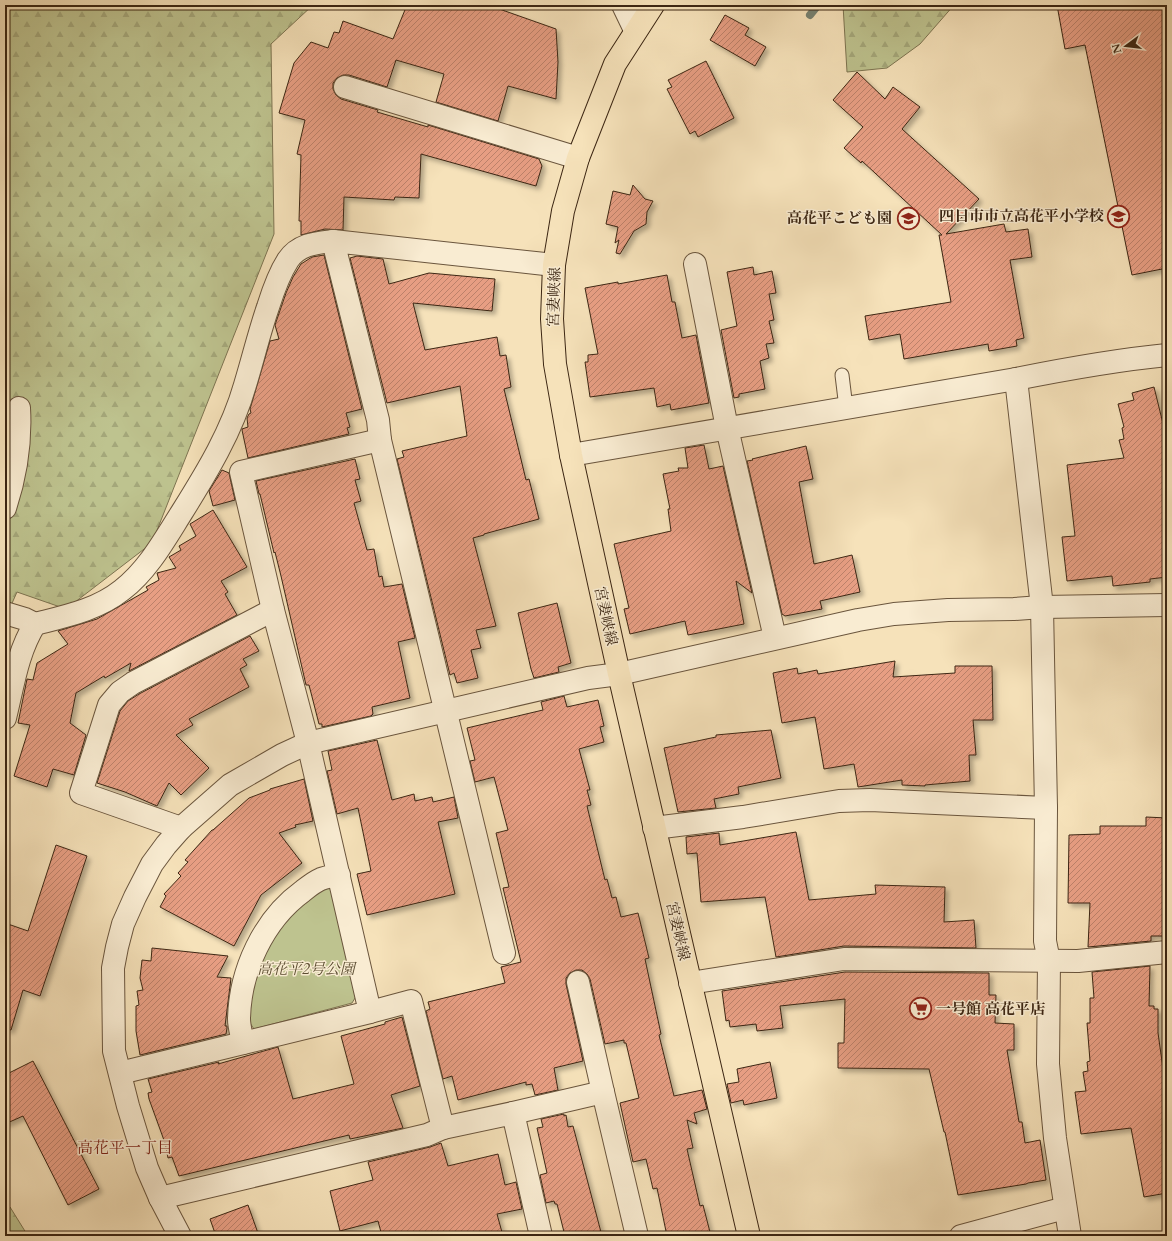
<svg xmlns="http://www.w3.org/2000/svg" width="1172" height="1241" viewBox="0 0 1172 1241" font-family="Cardo,'Noto Serif JP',serif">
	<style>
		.forest { fill: url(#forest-firs); stroke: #7d7451 }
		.park { fill: #bec38f; stroke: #7d7451 }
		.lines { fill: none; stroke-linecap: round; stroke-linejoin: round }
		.stream { stroke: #768171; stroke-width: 8 }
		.building { fill: url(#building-hatch); stroke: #3c2613; filter: url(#shadow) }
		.lane-casing { stroke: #6a553d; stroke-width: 15 }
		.street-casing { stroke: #6a553d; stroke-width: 24 }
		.primary-casing { stroke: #3c2613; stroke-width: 24 }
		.lane { stroke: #f9ecd2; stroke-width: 13 }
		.street { stroke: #f9ecd2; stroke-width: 22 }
		.primary { stroke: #f6e2ba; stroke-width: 22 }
		.labels { text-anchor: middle; stroke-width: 3; stroke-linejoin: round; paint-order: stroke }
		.poi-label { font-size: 15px; font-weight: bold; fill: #3c2613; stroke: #f9ecd2; text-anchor: end }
		.street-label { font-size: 15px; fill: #3c2613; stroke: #f9ecd2 }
		.park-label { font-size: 15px; font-style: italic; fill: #5c4d32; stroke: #f9ecd2 }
		.neighbourhood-label { font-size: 16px; fill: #7a1f14; stroke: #f9ecd2 }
	</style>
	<defs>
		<pattern id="forest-firs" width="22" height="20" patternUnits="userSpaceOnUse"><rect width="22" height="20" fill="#bec38f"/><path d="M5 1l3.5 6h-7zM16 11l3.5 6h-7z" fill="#a4a77a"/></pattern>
		<pattern id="building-hatch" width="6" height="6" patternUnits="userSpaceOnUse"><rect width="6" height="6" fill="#e79e83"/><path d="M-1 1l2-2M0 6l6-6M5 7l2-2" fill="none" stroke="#bc816a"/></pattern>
		<filter id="shadow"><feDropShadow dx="3.5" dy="3.5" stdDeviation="2" flood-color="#0004"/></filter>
	</defs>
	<rect width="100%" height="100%" fill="#f6e2ba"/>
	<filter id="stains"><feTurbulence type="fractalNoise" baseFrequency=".005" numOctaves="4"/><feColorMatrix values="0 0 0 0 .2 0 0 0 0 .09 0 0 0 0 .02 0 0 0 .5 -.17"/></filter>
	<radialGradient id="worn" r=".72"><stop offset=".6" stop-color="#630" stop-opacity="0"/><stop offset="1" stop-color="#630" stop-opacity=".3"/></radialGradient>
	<g class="forest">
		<path d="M5 5H313L271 44 274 234 152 543 66 609 17 592 5 619Z"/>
		<path d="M843 5H954L920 44 887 68 847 72Z"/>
		<path d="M5 1205 10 1207 28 1236H5Z"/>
	</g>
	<path class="park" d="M324 887 334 890 358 993 352 1003 254 1029 246 1017 258 966 284 918Z"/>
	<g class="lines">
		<path class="stream" d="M810 15 818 5"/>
	</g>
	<g class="building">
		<path d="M407 5H488L556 29 558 62 556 99 508 86 498 121 436 102 444 74 396 60 387 87 349 75H343L337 78 333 83V89L336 95 341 99 378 110 377 112 428 127V125L539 159 542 166 536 186 421 154 419 198 395 197 394 200 344 197 343 230 325 229 301 235V221H299L301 155 297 154 305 120 279 113 294 63 311 42 328 48 334 32 339 33 343 21 393 39Z"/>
		<path d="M1057 5H1167V268L1132 275 1085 45 1065 49Z"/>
		<path d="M725 15 749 28 745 35 766 47 755 66 710 40Z"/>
		<path d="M706 61 734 118 698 137 695 131 690 134 667 89 672 87 668 80Z"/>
		<path d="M857 72 885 99 893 87 920 107 902 129 979 199 946 234 1004 224 1006 232 1028 229 1032 257 1010 260 1024 338 1016 340 1017 346 989 351 988 344 904 359 900 334 869 340 865 316 951 302 939 235H942L862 161 861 163 844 148 863 127 833 100Z"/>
		<path d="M633 185 645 199 653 201 647 212 646 224 634 231 620 254 616 253 619 240 615 243 618 227 606 224 613 191 630 195Z"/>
		<path d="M324 255 362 409 346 413 350 427 347 428 349 434 248 458 242 430V429L248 427 247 418 249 414 251 413 250 409 270 341 279 339 275 325 286 293 293 277 301 264 312 257Z"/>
		<path d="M357 256 383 259 389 284 429 273 495 279 492 311 413 303 425 350 497 337 500 356 506 355 511 387 504 389 526 480 529 479 539 519 484 534V535L473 538 496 626 476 630 481 648 471 650 478 678 457 683 454 673 450 675 397 459 404 457 402 451 467 436 460 386 387 403 350 258Z"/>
		<path d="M753 267 754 275 772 271 776 293 769 294 774 320 769 321 774 343 766 344 769 358 760 361 765 389 739 394V397L734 398 721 330 737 326 727 272Z"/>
		<path d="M667 275 672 302H675L682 338 696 335 709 403 671 410 670 404 657 407 654 388 590 397 585 362H588V355L598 354 585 288 618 282V284Z"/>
		<path d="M1154 387 1167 440V476H1164L1167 503V577L1150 579V582L1113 586 1112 576 1067 581 1062 537 1075 536 1067 465 1124 458 1119 440 1124 439 1122 428 1124 427 1118 404 1134 400 1132 393Z"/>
		<path d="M704 445 709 469 723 466 752 593 736 581 744 624 688 635 685 621 630 634 624 609 629 608 614 544 671 531 668 509H670L663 474 679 471 678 468H688L685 448Z"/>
		<path d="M806 446 813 479 799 482 814 564 852 555 860 592 820 601 822 609 785 616 782 614 747 461 753 460 752 459Z"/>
		<path d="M355 459 360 479 355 480 361 501 354 503 367 550 374 549 379 577 382 576 384 587 402 584 415 638 398 642 410 698 372 707 373 714 371 716 322 727V724H319L309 685H306L281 576 275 552 274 553 260 494H259L256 481Z"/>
		<path d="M222 470 229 473 235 500 213 506 209 491Z"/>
		<path d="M213 510 247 567 221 581 228 592 225 594 237 615 129 671 131 663 105 678 104 676 76 693 70 723 86 735 74 775 53 769 47 787 14 776 30 725 18 723 27 679 33 680 37 663 68 644 58 631 97 619 148 590 146 587 159 580 157 573 176 568 169 557 181 550 179 546 196 536 190 524Z"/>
		<path d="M557 603 571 663 558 667 559 672 534 678 531 669 518 613Z"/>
		<path d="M250 636 259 651 243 659 247 665 240 669 249 687 189 719 193 725 176 735 209 768 181 795 169 783 157 806 125 792 97 783 120 711 128 701 139 694Z"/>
		<path d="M895 661 893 677 955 673V666H992L993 720H973L976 755H969L970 781 925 785V786L902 785V780L858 787 854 764 824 769 815 717 782 723 773 673 797 668 798 674 817 670 818 674Z"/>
		<path d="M564 696 567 707 598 700 604 726 600 727 604 742 579 749 590 790H587L591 805 587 806 605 880 607 879 612 898 616 897 621 917 638 913 649 958 645 959 661 1034 659 1035 674 1096 702 1090 707 1109 694 1113 697 1124 687 1120 693 1148 687 1149 700 1206 703 1205 711 1236H667L657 1188 653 1189 646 1159 633 1162 620 1103 639 1098 626 1043H624V1040L605 1044 590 979 587 974 582 970H576L570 973 566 978V984L583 1061 554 1068 558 1090 535 1095 532 1084 526 1085V1082L458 1100 452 1076 443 1079 426 1011 430 1009 428 1002 505 983 501 967 521 962 503 888 509 887 496 833 508 830 494 777 475 782 470 761 475 760 467 728 543 710 541 702Z"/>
		<path d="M771 730 781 778 738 787 739 794 714 799 716 808 678 812 664 748 716 737V735Z"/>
		<path d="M377 740 392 800 414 794 415 801 432 797 433 802 454 797 458 818 438 822 455 894 367 915 357 874 371 871 358 808 337 814 327 771 332 770 328 751Z"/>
		<path d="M304 779 313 821 295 825 296 827 279 833 302 863 261 895 234 946 160 907 166 896 164 894 181 876 178 873 188 862 185 860 212 830H213L249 798 270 790V789Z"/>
		<path d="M1146 817 1167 818V936H1151V941L1088 947 1090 903H1068L1069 835 1100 834V826H1146Z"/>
		<path d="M796 832 809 900 876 894 875 885 945 887 944 922 974 920 976 948 844 946 776 957 765 897 701 902 697 853 687 854 686 837 719 833 720 845Z"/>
		<path d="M56 845 87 856 40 996 23 990 11 1030 5 1029V923L28 931Z"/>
		<path d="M152 948 228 956 217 977 231 978 225 1026H227V1028L226 1034 140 1055 136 1031V1006L139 1005 137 991 143 990 140 978 142 960 151 961Z"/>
		<path d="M1150 966 1149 1006H1154V1009H1158V1033L1167 1097V1193L1144 1197 1131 1128 1081 1134 1075 1092 1086 1091 1083 1072 1088 1071 1087 1062 1090 1061 1087 1023H1090V998H1094L1092 972Z"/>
		<path d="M845 972 989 973V995H996L995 1023 1014 1024V1050H1007L1019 1122H1022L1025 1143 1040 1140 1046 1180 1028 1183 1026 1184 958 1195 945 1132H944L929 1069 838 1068V1043H844L845 999 780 1006 783 1028 757 1031 756 1024 730 1027 729 1020 726 1021 722 991Z"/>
		<path d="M402 1017 420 1086 391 1095 403 1128 350 1139 349 1135 179 1176 172 1157 168 1158 165 1143 149 1099 148 1093 152 1092 148 1079 219 1062 218 1064 278 1047 293 1099 354 1084 341 1036 385 1024V1022Z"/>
		<path d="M33 1061 99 1189 68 1205 23 1116 5 1124V1075Z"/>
		<path d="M770 1062 777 1098 744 1105 743 1100 731 1103 727 1084 739 1082 737 1069Z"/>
		<path d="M564 1114V1116L566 1115 568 1127 573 1126 602 1236H565L557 1204H555L554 1201 546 1203 540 1175 547 1173 537 1128 543 1127 541 1119Z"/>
		<path d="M441 1143 448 1166 498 1154 505 1185 516 1182 522 1209 497 1214 503 1236H382L378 1221 340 1231 330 1191 373 1180 368 1162 430 1147Z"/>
		<path d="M248 1205 259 1236H216L210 1219Z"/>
	</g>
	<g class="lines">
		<defs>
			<path id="lane" d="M842 375 846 408"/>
			<g id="street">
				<path d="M623 5 635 30"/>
				<path d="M345 87 578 158"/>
				<path d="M695 264 727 428 775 638"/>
				<path d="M1016 379 1042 607 1046 808 1045 941 1049 961 1048 1064 1055 1138 1070 1236"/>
				<path d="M571 455 1016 379C1066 369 1116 360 1167 355"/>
				<path d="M5 508C16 475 21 442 19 408"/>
				<path d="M5 613 25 619 35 624"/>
				<path d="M5 718C13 686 17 653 35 624 66 616 97 610 122 590 148 570 165 539 182 512 207 472 232 431 245 385 253 359 259 333 268 307 273 291 279 274 288 260 299 244 316 243 333 241"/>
				<path d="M181 828 81 793 109 705 120 692 133 683 273 610"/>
				<path d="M654 828 743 817 839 801 870 800 1046 808"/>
				<path d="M504 953 380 440 378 420 333 241 554 265"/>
				<path d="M690 983 844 959 1078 961 1167 952"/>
				<path d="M370 1012 411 1001 443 1128"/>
				<path d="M243 1043C242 1036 239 1027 239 1019 240 971 263 920 303 891 308 887 314 882 321 879 326 877 333 876 339 875"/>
				<path d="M120 1073 370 1012 308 743 273 610 241 472 380 440"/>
				<path d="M603 1092 637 1236"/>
				<path d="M513 1113 603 1092 578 982"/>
				<path d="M160 1198 427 1135 443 1128 513 1113 541 1236"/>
				<path d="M180 1236 160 1198 147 1168 128 1106 114 1051 113 968 117 947 123 924 135 897 152 864 166 845 181 828 230 785 282 755 308 743 588 678 619 674 858 620 894 614 948 610 1014 609 1042 607 1167 605"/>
				<path d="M961 1236 1065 1208"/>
			</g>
			<path id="primary" d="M653 5 615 64 578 158 563 211 554 265 552 319 555 364 571 455 619 674 749 1236"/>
		</defs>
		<use href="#lane" class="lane-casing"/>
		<use href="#street" class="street-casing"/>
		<use href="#primary" class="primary-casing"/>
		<use href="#lane" class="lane"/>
		<use href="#street" class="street"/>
		<use href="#primary" class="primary"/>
	</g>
	<defs>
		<symbol id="school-ring" viewBox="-11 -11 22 22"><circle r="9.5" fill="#f9ecd2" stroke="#8f2418" stroke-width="1.5"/><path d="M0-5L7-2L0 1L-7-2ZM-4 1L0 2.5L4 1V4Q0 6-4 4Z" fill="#8f2418"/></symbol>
		<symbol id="supermarket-ring" viewBox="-11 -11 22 22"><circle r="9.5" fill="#f9ecd2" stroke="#8f2418" stroke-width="1.5"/><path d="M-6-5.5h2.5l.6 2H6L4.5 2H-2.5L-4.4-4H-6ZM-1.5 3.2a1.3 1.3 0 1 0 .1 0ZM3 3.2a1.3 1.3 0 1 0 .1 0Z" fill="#8f2418"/></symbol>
	</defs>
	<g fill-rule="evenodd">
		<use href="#school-ring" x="1106" y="204" width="25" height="25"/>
		<use href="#school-ring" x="896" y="206" width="25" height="25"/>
		<use href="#supermarket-ring" x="908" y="996" width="25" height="25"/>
	</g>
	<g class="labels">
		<g class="poi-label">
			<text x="1104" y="221">四日市市立高花平小学校</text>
			<text x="892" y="223">高花平こども園</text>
			<text x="936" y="1014" text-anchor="start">一号館 高花平店</text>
		</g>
		<g class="street-label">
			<text transform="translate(554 297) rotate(-88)" y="5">宮妻峡線</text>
			<text transform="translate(606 616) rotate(78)" y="5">宮妻峡線</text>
			<text transform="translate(678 931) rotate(77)" y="5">宮妻峡線</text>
		</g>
		<g class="park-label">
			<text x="306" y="974">高花平2号公園</text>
		</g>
		<g class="neighbourhood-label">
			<text x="125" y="1153">高花平一丁目</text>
		</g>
	</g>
	<rect width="1172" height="1241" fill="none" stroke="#f6e2ba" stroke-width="20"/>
	<rect x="6" y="6" width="1160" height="1229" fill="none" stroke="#3c2613" stroke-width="2"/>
	<rect x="10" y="10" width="1152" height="1221" fill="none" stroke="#3c2613"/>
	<g transform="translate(1126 46) rotate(255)" stroke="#f9ecd2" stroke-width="3" paint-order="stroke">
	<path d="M0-3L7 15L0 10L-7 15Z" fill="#3c2613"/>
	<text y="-6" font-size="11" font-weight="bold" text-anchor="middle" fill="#3c2613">N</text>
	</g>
	<rect width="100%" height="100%" filter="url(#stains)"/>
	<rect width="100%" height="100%" fill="url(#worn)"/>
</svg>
